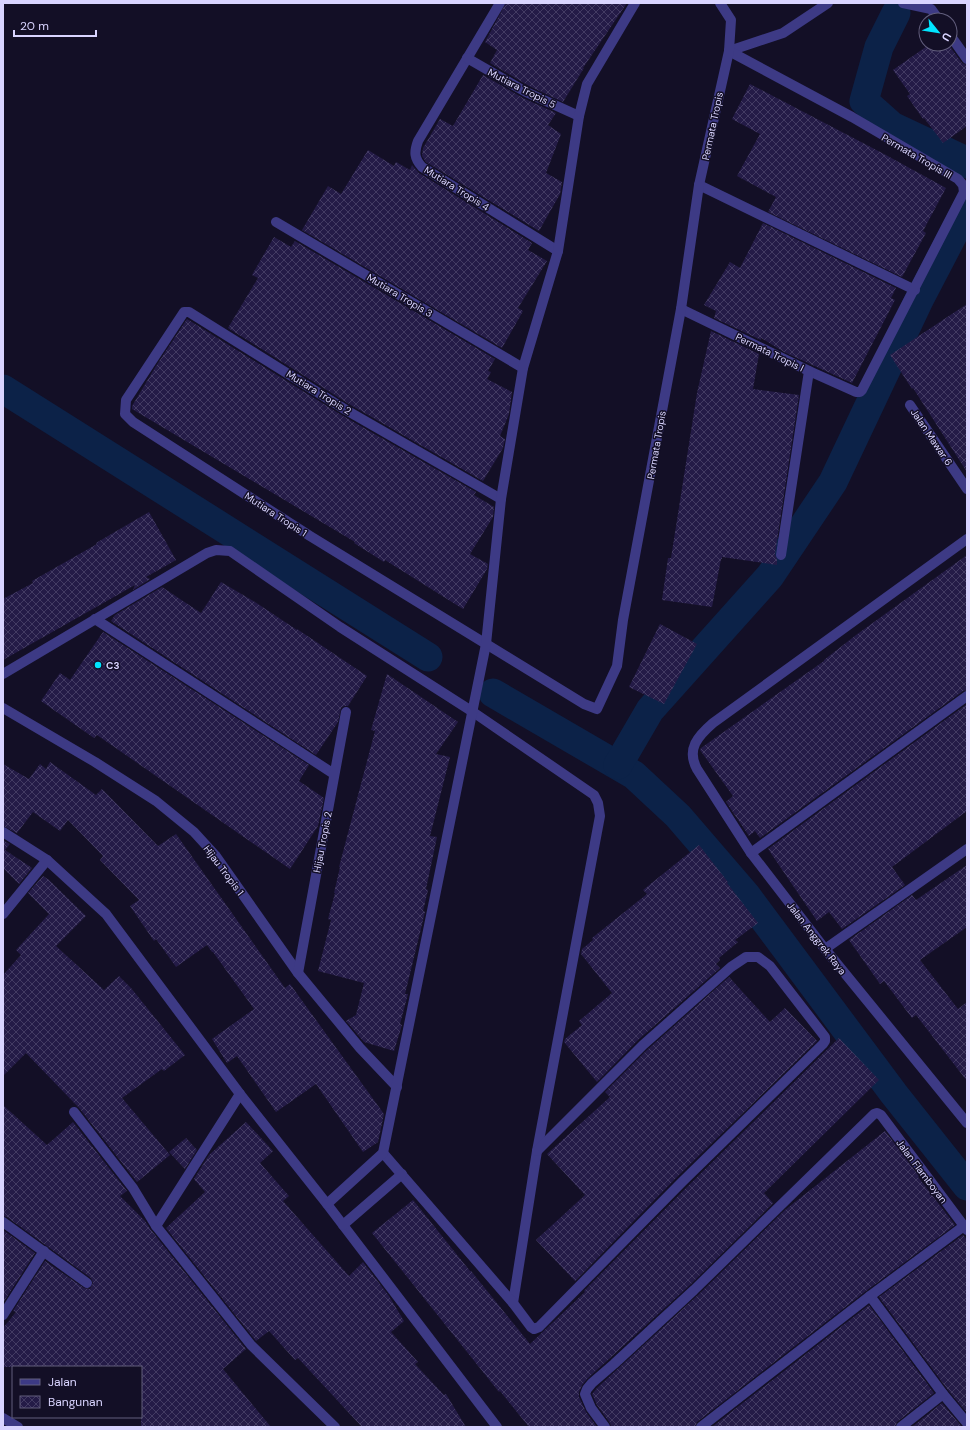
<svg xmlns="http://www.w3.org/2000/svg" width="970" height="1430" viewBox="0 0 970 1430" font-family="'DM Sans',sans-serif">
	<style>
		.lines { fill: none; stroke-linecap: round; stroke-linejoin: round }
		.canal { stroke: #0c2248; stroke-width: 29 }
		.building { fill: url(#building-cross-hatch) }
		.minor { stroke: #3d3a85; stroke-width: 10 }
		.poi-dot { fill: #00e5ff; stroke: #130f26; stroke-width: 1.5 }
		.labels { text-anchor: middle; stroke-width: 3; stroke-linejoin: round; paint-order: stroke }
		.street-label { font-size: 10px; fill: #d9d4ff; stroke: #130f26 }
		.poi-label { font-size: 10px; font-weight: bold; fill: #d9d4ff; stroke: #130f26; text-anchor: start }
	</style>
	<defs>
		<pattern id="building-cross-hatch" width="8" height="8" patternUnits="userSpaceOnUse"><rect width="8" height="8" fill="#241b47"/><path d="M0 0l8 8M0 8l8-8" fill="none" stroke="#433b63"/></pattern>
	</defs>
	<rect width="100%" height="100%" fill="#130f26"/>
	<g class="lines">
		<g class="canal">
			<path d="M896 13 879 47 864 101 892 126 964 160 967 164"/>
			<path d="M3 389 428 657"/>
			<path d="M493 693 634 775 678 816 746 895 894 1094 967 1186"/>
			<path d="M618 765 650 710 770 576 833 482 919 300 967 208"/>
		</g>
	</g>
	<g class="building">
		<path d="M506 3H627L583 68H584L563 102 529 86 490 63 497 50 485 42Z"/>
		<path d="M930 44H948L962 63 967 65V126L943 143 924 118 923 119 907 96 910 94 893 70Z"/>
		<path d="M483 75 523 98 556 113 548 125 561 134 546 173 562 182 560 194 539 231 426 162 422 156 423 148 440 119 453 126Z"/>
		<path d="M750 84 884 154 946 188 923 231 926 233 902 277 768 212 776 197 737 176 760 134 732 119Z"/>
		<path d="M368 150 394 166 396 162 410 170 412 165 419 173 532 243 528 250 547 261 518 308 523 311 502 348 302 230 328 186 341 194Z"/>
		<path d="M763 223 896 288 891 298 895 300 852 383 784 352 761 338V340L714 318 716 311 704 305 730 262 740 268Z"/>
		<path d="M274 237 291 247 295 241 495 359 488 371 491 372 487 379 512 392 509 414 500 436 505 439 503 448 483 481 349 404 228 328 258 278 252 275Z"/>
		<path d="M967 304V472L913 388 912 389 890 355Z"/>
		<path d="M187 319 343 416 476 492 474 495 494 507 493 517 470 554 488 564 487 569 463 609 385 560 384 562 354 543 355 542 132 409V406L156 366Z"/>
		<path d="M711 331 759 354 753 389 799 395 775 554 777 560V565L722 557V559H721L712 607 662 600 668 558H671L697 393Z"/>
		<path d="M149 512 176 560 146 577 150 579 133 590 135 585 3 660V599L33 583 32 581 97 544 96 543Z"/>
		<path d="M967 555V690L963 691 760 838 755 831 749 836 726 802 733 796 700 750 701 748 824 661V660L856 635Z"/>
		<path d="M221 582 255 602 297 630V629L367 676 348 706H344L341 708 338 722 316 755 111 621 115 615 162 587 201 613Z"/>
		<path d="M660 624 697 644 664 704 629 687Z"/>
		<path d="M103 632 309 765 299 781 324 798 318 826 290 869 97 735 94 738 41 701 60 673 70 680Z"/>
		<path d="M387 674 458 722 436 754 450 757 430 836 437 837 426 889 428 890 423 911 425 912 405 994H408L400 1024 402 1025 394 1051 364 1042 346 1021 356 1015 364 983 318 971 331 920 328 919 335 893H334L340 867H339L375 731 371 730Z"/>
		<path d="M967 704V811L892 867 905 885 842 929 829 912 817 921 768 849Z"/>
		<path d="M50 762 96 795 102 789 158 846 176 834 285 988 290 984 384 1114 378 1142 363 1152 316 1084 276 1112 237 1056 227 1063 212 1039 254 1009 213 952H212L207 945 176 967 156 939 154 941 130 906 139 900 100 860 103 856 68 820 60 831 33 812 17 833 3 826V764L29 779 40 764 46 769Z"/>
		<path d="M3 840 10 844 5 850 32 868 19 884 3 868Z"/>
		<path d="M699 845 728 882 727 883 758 923 735 940 738 942 719 958 720 960 716 964 720 968 638 1040 597 1082 564 1042 565 1039 582 1025 579 1021 612 993 581 954 582 949 593 940 592 938 647 894 643 890Z"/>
		<path d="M967 865V927L920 960 958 1009 967 1002V1081L916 1015 912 1018 884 981 880 984 849 940 912 895 916 900Z"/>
		<path d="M43 876 49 880 86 916 56 946 104 990 119 976 131 988 185 1055 164 1071 162 1069 122 1098 170 1155 137 1182 80 1109 26 1053 3 1076V975L21 955 16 950 49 914 28 893Z"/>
		<path d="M729 977 770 1022 785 1008 817 1041 677 1177 575 1281 536 1240 585 1195 547 1154 610 1097 605 1092 647 1050Z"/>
		<path d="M839 1038 879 1080 764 1193 773 1203 690 1285 588 1378 582 1385 579 1392V1397L586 1412 597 1427H529L500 1391 499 1392 372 1233 413 1200 470 1271H471L530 1344 585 1292 584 1291 687 1187Z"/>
		<path d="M3 1105 47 1145 73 1122 127 1191 120 1196 145 1221 151 1230 246 1349 223 1369 271 1427H141V1367H3V1328L16 1312 13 1311 45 1261 84 1288 90 1289 93 1283 91 1278 7 1217 3 1216Z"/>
		<path d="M246 1122 273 1151 260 1163 289 1196 283 1201 349 1276 363 1262 389 1296 404 1321 391 1332 418 1362 415 1364 444 1395 446 1394 466 1427H362L298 1358 295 1360 269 1331 256 1341 166 1228 205 1192 194 1179 209 1155Z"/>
		<path d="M885 1131 919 1176 918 1177 955 1225 866 1291 697 1422 695 1427H611L610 1423 597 1405 592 1394 597 1388 698 1295 785 1210Z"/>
		<path d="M186 1138 197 1150 185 1169 169 1152Z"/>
		<path d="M3 1230 35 1253 3 1303Z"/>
		<path d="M963 1235 967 1240V1413L948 1390 879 1297Z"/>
		<path d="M869 1305 934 1393 897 1422 895 1427H712Z"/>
		<path d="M942 1403 962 1427H912Z"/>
	</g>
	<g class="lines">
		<g class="minor">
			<path d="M500 3 418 141C414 152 414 158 422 167L558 251"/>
			<path d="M903 3 931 9 939 20"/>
			<path d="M950 35 967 59"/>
			<path d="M729 51 783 33 828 3"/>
			<path d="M467 58 526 92 579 116"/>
			<path d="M699 185 915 290"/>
			<path d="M276 222 523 368"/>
			<path d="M681 309 809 371 856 392H860L862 390 964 192 963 185 958 179 852 117 729 51"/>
			<path d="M910 405 967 489"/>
			<path d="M501 499 346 410 189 312H184L126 400 125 414 133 422 310 536 584 704 597 709 617 666 623 620 681 309 699 185 729 51 731 20 720 3"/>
			<path d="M967 539 713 723C698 736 686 749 697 769L751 853 825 949 967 1123"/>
			<path d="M781 555 809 371"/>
			<path d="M95 619 334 774"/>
			<path d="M3 674 207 553 216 550 230 551 340 627 473 712 594 795 598 803 600 816 537 1151 513 1303"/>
			<path d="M3 708 95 762 156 801 194 832 215 855 298 973 360 1048 397 1087"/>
			<path d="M3 832 47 860 106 914 240 1094 327 1204 497 1427"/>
			<path d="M751 853 967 696"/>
			<path d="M3 914 47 860"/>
			<path d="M825 949 967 849"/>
			<path d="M298 973 346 712"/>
			<path d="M74 1112 133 1188 156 1226 251 1345 335 1427"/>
			<path d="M383 1153 513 1303 531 1327 534 1329 539 1327 682 1182 823 1044 825 1041V1037L770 966 758 957H746L731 967 643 1045 537 1151"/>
			<path d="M327 1204 383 1153 486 644 501 499 523 368 558 251 579 116 587 84 635 3"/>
			<path d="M3 1222 87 1283"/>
			<path d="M343 1225 402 1174"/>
			<path d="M156 1226 240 1094"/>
			<path d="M870 1296 943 1394 967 1423"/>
			<path d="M3 1315 44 1251"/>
			<path d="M3 1418 18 1427"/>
			<path d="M605 1427 591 1408 585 1394 587 1389 592 1383 614 1364 694 1290 874 1114 877 1113 881 1115 967 1230"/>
			<path d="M701 1427 870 1296 964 1226"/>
			<path d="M901 1427 943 1394"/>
		</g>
	</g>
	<circle class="poi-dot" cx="98" cy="665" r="4"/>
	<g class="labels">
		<g class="street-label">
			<text transform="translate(522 88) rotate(27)" y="4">Mutiara Tropis 5</text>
			<text transform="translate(712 126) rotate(-78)" y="4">Permata Tropis</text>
			<text transform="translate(917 156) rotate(30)" y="4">Permata Tropis III</text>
			<text transform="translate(457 188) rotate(32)" y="4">Mutiara Tropis 4</text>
			<text transform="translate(400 295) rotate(31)" y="4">Mutiara Tropis 3</text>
			<text transform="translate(770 352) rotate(26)" y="4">Permata Tropis I</text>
			<text transform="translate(319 392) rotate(32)" y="4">Mutiara Tropis 2</text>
			<text transform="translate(932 437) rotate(56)" y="4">Jalan Mawar 6</text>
			<text transform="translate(656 445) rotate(-80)" y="4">Permata Tropis</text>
			<text transform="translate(276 514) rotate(33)" y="4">Mutiara Tropis 1</text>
			<text transform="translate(322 842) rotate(-79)" y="4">Hijau Tropis 2</text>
			<text transform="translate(224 870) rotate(53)" y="4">Hijau Tropis 1</text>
			<text transform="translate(817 938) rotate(52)" y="4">Jalan Anggrek Raya</text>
			<text transform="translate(922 1171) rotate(53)" y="4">Jalan Flamboyan</text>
		</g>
		<g class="poi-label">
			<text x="106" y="669">C3</text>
		</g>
	</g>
	<rect width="970" height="1430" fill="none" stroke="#d9d4ff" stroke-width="8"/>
	<rect x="12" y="1366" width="130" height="52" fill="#130f26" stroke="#625e7d"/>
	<rect x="20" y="1379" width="20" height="6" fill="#3d3a85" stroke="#625e7d"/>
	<text x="48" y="1386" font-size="12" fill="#d9d4ff">Jalan</text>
	<rect x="20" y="1396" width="20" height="12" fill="url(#building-cross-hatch)" stroke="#625e7d"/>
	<text x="48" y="1406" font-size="12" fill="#d9d4ff">Bangunan</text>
	<g transform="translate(938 32) rotate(120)"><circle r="19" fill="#130f26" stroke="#625e7d"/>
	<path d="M0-3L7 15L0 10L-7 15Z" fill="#00e5ff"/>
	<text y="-6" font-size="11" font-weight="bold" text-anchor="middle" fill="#d9d4ff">U</text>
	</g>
	<path d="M14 30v6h82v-6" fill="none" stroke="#d9d4ff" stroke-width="2"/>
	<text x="20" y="30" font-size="12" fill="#d9d4ff" stroke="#130f26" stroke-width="3" paint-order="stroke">20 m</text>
</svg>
